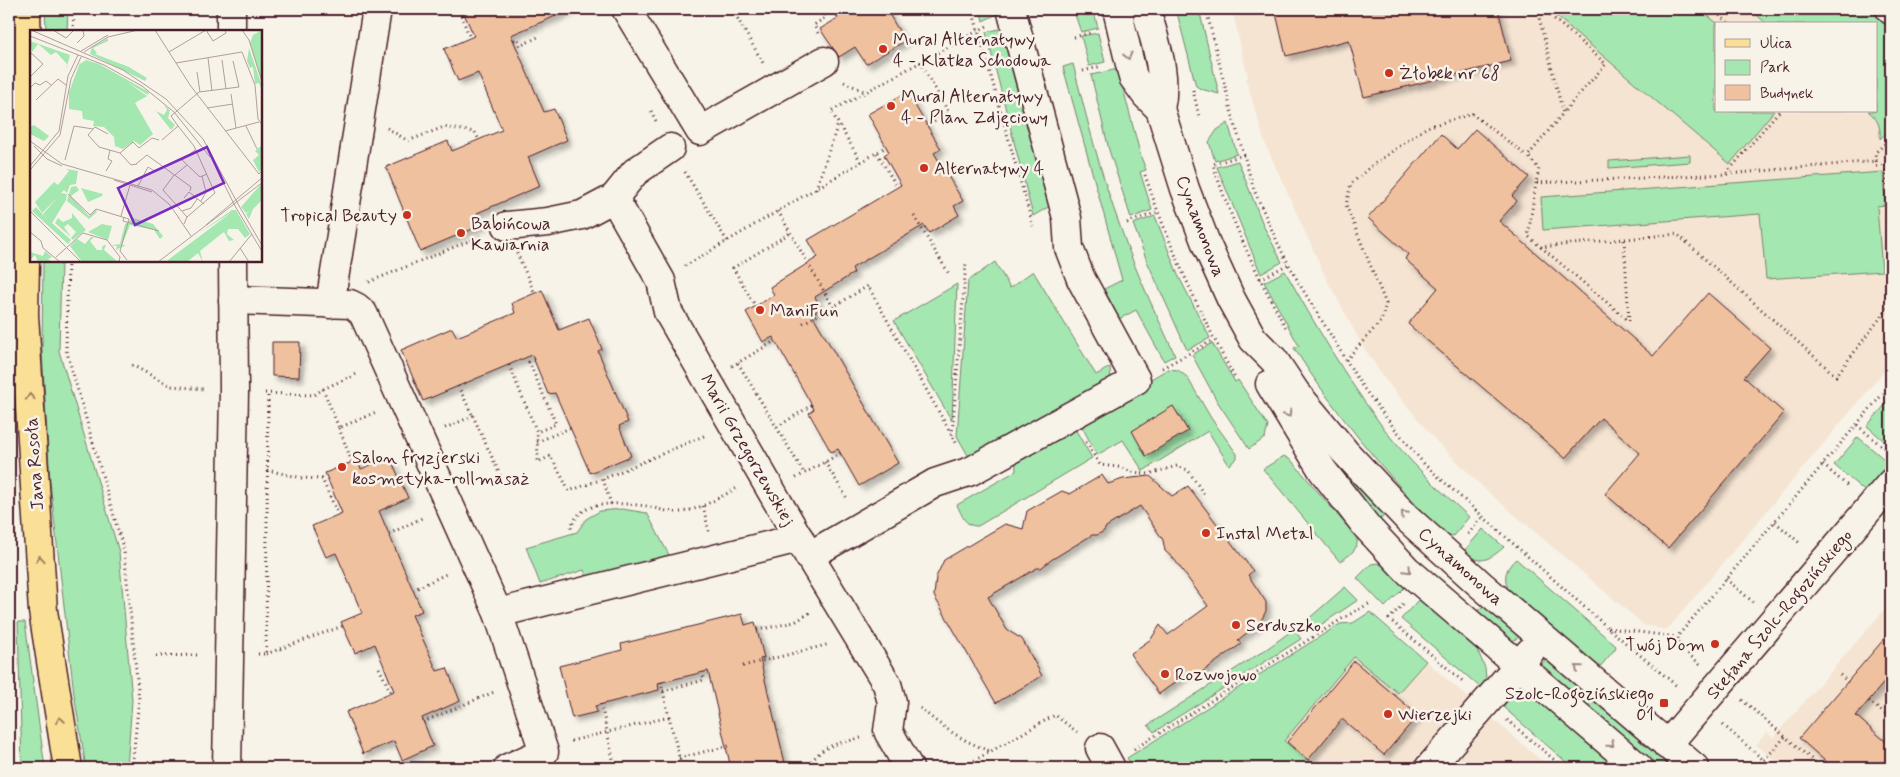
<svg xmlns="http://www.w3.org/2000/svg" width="1900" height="777" viewBox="0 0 1900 777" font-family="Mynerve,sans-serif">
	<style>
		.built { fill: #f5e4d2 }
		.green { fill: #a5e7b0; stroke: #78836e }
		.building { fill: #f0c19f; stroke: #4a1f2b; filter: url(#shadow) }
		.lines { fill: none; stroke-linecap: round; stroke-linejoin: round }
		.minor-casing { stroke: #4a1f2b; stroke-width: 31 }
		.major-casing { stroke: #4a1f2b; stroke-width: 31 }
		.path { stroke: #4a1f2b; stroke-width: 3; stroke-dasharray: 1 4; stroke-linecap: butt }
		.minor { stroke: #f7f3e8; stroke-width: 28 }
		.major { stroke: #fadf96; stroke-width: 28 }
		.oneway { stroke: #a0898a }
		.oneway2 { stroke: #a27f60 }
		.poi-dot { fill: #c8321e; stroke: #f7f3e8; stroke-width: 2 }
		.labels { text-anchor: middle; stroke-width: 5; stroke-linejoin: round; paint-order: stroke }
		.poi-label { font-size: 18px; fill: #4a1f2b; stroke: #f7f3e8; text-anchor: start }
		.street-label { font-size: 18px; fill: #4a1f2b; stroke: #f7f3e8 }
		.inset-road { fill: none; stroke: #b29e9c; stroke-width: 1 }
		.view { fill: #7b2cbf; fill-opacity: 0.15; stroke: #7b2cbf; stroke-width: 2.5 }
		.inset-edge { fill: none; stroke: #4a1f2b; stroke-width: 2.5 }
	</style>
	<defs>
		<filter id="shadow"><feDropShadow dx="4.5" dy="4.5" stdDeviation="2.5" flood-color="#0004"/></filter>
	</defs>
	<rect width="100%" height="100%" fill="#f7f3e8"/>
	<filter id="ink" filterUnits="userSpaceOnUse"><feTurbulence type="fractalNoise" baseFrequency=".02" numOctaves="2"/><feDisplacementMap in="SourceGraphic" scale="10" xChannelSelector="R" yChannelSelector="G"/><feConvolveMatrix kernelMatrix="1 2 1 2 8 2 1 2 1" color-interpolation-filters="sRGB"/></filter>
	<g filter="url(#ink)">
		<g class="built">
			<path d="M1232 9H1750L1767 24H1716V111H1868L1873 115 1881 128 1880 139 1891 148V363L1667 630 1644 625 1487 491 1436 441 1384 378 1361 343 1325 276 1265 143 1246 79 1248 77Z"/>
			<path d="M1891 602V768H1784L1756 745 1767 732 1773 738Z"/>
			<path d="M1354 657 1398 693 1426 661 1550 768H1318L1284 741Z"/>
		</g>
		<g class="green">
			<path d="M45 9H68L67 31H46Z"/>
			<path d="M980 9H998L999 13 983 21Z"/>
			<path d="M1073 9H1093L1098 28 1081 32Z"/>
			<path d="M1176 9H1199L1219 94 1201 89 1196 86Z"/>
			<path d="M1548 9H1700L1718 24H1716V111H1774L1730 164Z"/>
			<path d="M1750 9H1877L1891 21V129L1880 139C1881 127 1878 119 1868 111H1876V24H1767Z"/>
			<path d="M1004 28 1050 206 1033 216 986 32Z"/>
			<path d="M1098 33 1105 62 1089 66 1081 36Z"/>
			<path d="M1073 64C1087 120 1101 175 1121 229 1136 273 1156 314 1175 355L1164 361 1136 310 1119 319 1104 289 1122 280 1063 67Z"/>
			<path d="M1118 69 1141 157 1146 170 1140 172 1152 210 1131 218 1109 150 1091 75Z"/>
			<path d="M1228 123 1237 154 1215 161 1209 142 1217 130Z"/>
			<path d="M1690 155V162L1609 168V161Z"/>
			<path d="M1238 161 1264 227 1282 262 1261 274 1217 167Z"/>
			<path d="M1883 172 1885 205 1877 206 1882 271 1766 279 1760 214 1543 230 1541 197Z"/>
			<path d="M1155 216 1178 275 1210 338 1187 350 1147 261 1133 224Z"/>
			<path d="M43 261H61L59 351 119 552 132 700 127 768H86L74 694 50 482 42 350Z"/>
			<path d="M995 262 1010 288 1033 271 1096 375 1110 367 1111 384 969 457 957 436 968 281Z"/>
			<path d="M1285 271C1315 324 1345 377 1382 426 1407 460 1438 488 1469 517L1453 536 1448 535 1440 531C1385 472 1337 416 1294 348L1299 346 1264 282Z"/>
			<path d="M957 284 952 421 894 321Z"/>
			<path d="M1212 343 1235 382 1238 380 1268 426 1265 438 1249 449 1217 401 1192 355Z"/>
			<path d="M1168 369 1178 370 1187 377 1211 418 1237 454V458L1229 465 1208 431 1143 471 1123 440 1097 455 1079 421Z"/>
			<path d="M1891 398V447L1867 426Z"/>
			<path d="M1075 429 1092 458 978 526C965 527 962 515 957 505L1016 471 1015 455Z"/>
			<path d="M1858 437 1891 465V467L1868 494 1834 465Z"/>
			<path d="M1284 456 1292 461 1357 538C1359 550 1349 555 1340 562L1263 469Z"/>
			<path d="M1338 462 1385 514 1382 518 1376 520 1335 468 1336 464Z"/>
			<path d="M622 509 647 513 671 559 587 578 584 570 540 584 526 547 577 532 586 519 600 511Z"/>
			<path d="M1483 529 1504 547C1489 560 1480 566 1464 551Z"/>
			<path d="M1516 559 1616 646 1615 649 1599 668 1508 589C1503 576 1506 568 1516 559Z"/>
			<path d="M1378 563 1389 569 1405 587 1385 607 1357 578 1371 564Z"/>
			<path d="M1345 587 1358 600 1313 630 1306 621Z"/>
			<path d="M1419 599 1477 649 1485 668 1486 680 1481 688 1401 619Z"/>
			<path d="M1485 605 1517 630 1519 635 1516 639 1511 642 1477 615 1478 610Z"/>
			<path d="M1370 612 1426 661 1398 693 1354 657 1284 741 1318 768H1134L1127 758 1340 624 1353 623Z"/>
			<path d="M18 622H25L45 768H22Z"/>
			<path d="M1294 629 1301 639 1154 732 1148 725 1268 648Z"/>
			<path d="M1545 660H1550L1557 664 1575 684 1673 768H1654L1543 673 1542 664Z"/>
			<path d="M1522 692 1540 701 1618 768H1573L1503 707 1512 695Z"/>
		</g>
		<g class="building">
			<path d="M462 9H572L511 35 544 112 554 109 567 140 528 157 540 186 477 213 482 225 420 251 386 167 448 141 452 151 502 130 478 73 458 81 444 49 474 36Z"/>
			<path d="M832 9H886L905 41 866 64 855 47 839 57 820 29 838 18Z"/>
			<path d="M1275 9H1498L1511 61 1364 97 1349 40 1286 56Z"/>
			<path d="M907 92 941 149 934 153 963 201 954 206 959 215 929 233 924 225 852 268 854 273 815 297 821 308 812 314 898 463 859 486 838 449 831 452 809 413 814 409 773 337 763 342 746 312 774 295 770 287 818 257 808 240 901 185 884 155 889 152 868 114Z"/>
			<path d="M1475 129 1529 177 1512 196 1517 201 1499 221 1653 356 1708 293 1770 348 1744 377 1784 413 1668 548 1605 494 1640 453 1601 418 1565 458 1408 324 1438 288 1405 259 1408 254 1368 218 1441 134 1457 149Z"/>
			<path d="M542 290 559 330 589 318 602 349 598 351 628 422 619 426 631 456 590 473 555 393 548 394 532 355 423 401 401 350 452 328 457 337 515 313 512 303Z"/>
			<path d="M272 342H300L299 377 272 376Z"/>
			<path d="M1173 406 1188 431 1146 456 1132 431Z"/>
			<path d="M390 457 408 498 379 511 422 611 412 615 437 671 447 668 460 701 422 718 433 746 402 760 394 741 363 754 346 712 394 691 375 644 355 653 341 622 362 613 336 553 326 557 312 526 342 513 325 473 357 460 361 469Z"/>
			<path d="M1102 475 1108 484 1123 479 1150 476 1172 496 1188 486 1253 571 1248 575 1266 602V611L1263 617 1259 623 1238 640 1241 644 1195 677 1191 671 1159 694 1130 654 1151 639 1160 625 1168 635 1208 606 1174 559 1165 551 1163 540 1140 506 1106 527 1104 531 1097 535H1092L1051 560 1041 568H1037L988 597 1007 630 1022 639 1042 676 996 703 934 596 936 577 944 560 1005 524 1023 529 1027 511 1062 491 1070 494Z"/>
			<path d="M742 614 745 625 755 622 764 658 760 659 785 763 766 768H731L708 671 658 683 659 690 595 706 597 712 572 718 559 666 622 650 621 644Z"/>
			<path d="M1891 631V674L1856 716 1891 746V768H1833L1799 738Z"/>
			<path d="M1354 661 1418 715 1384 755 1342 719 1308 760 1287 742Z"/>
		</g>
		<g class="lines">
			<defs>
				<g id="minor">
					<path d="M231 9V31"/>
					<path d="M626 9 700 131 824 61"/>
					<path d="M1117 9 1133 77 1146 95 1160 109 1185 189 1207 246 1231 299 1253 339 1274 360 1296 393 1345 452 1407 518 1481 585 1695 768"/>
					<path d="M1146 9C1155 42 1168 75 1160 109"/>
					<path d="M1890 9 1891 10"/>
					<path d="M670 148 635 172 614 198 661 281 668 312 809 556 887 684 892 702 888 731 909 768"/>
					<path d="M507 226 548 222 582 215 614 198"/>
					<path d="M233 300 350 304 356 307 363 313 498 613 544 752 508 768"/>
					<path d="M330 304 377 9"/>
					<path d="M1270 384 1323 471 1367 527 1407 570 1639 768"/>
					<path d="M809 556 935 483 971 471 1136 380 1081 279 1069 248 1067 218 1011 9"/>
					<path d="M498 613 799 538"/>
					<path d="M1667 745 1891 483"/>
					<path d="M1100 748 1111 768"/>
					<path d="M227 768 234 391 233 261"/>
					<path d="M1429 768 1530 652"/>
				</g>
				<path id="major" d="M26 9 28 107 24 315 43 611 68 768"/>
			</defs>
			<use href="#minor" class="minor-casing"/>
			<use href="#major" class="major-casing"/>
			<g class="path">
				<path d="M455 9 459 10 470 38"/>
				<path d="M972 9 1033 226"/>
				<path d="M1206 9 1230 107 1254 190 1280 248 1300 285 1362 386 1391 424 1425 465 1608 628 1678 687"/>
				<path d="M1537 9 1563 113 1528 156 1539 169 1536 183 1726 174 1779 111"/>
				<path d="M1543 9 1606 64 1563 113"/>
				<path d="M1712 9 1730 24"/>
				<path d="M735 14 763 63"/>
				<path d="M73 31 74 9"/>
				<path d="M818 33 814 25 826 17 821 9"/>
				<path d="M1074 37 1093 32"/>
				<path d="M514 40 518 39 520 46 538 37"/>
				<path d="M920 62 949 113 927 126"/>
				<path d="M1083 71 1102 66"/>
				<path d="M844 82 866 92"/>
				<path d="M1193 90 1199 116"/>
				<path d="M651 111 657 123"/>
				<path d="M387 128 408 141 444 127 475 132 479 140"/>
				<path d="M877 153 897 187"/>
				<path d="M1244 155 1213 164C1231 221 1257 275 1286 328"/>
				<path d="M1876 161V166L1886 165 1889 207 1891 212"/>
				<path d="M861 162 886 147"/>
				<path d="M685 172 727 241"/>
				<path d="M1727 174 1876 161 1875 153 1891 138"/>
				<path d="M1145 175C1169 246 1200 314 1236 380"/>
				<path d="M1536 183 1528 236 1541 247 1677 234 1836 376 1891 304"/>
				<path d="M816 189 838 124"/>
				<path d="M778 211 833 307 868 286 958 446"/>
				<path d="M914 216 949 274"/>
				<path d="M1127 223 1158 212"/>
				<path d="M1541 247 1629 321 1624 239"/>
				<path d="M517 253 535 294"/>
				<path d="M68 261 66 349 124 551 139 699 132 768"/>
				<path d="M685 266 861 162 831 111 987 26"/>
				<path d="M1260 279 1289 264"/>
				<path d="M369 282 481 236"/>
				<path d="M756 307 733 268 790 233"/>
				<path d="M803 323 833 307"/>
				<path d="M534 360 529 362 556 424 537 432"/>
				<path d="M1346 360 1381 321 1386 304 1346 205 1351 184 1370 167 1427 127 1472 114 1527 156"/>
				<path d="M738 363 804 473"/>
				<path d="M132 365 171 386 204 389"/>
				<path d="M509 365 537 432 538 462 551 456 569 491 603 479"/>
				<path d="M732 366 775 341"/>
				<path d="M1162 368 1214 340"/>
				<path d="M458 386 473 416"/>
				<path d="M323 389 339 428 376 412"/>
				<path d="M265 393 314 395 323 389 359 373"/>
				<path d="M1857 425 1891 454"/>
				<path d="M777 427 812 405"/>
				<path d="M339 428 352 462"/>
				<path d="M445 428 473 416 501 477"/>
				<path d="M952 435 966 263"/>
				<path d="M537 442 570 428"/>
				<path d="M1086 442 1100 465 1118 467 1133 472 1149 474 1177 466 1188 470 1205 496"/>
				<path d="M825 462 848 500"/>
				<path d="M1823 465 1849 487"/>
				<path d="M267 470 302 478 322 479 338 514"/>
				<path d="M796 478 841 453"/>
				<path d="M611 504 603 479 706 435"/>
				<path d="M703 506 709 532"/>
				<path d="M1775 522 1801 544"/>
				<path d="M571 528C579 498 622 503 646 506 657 508 668 513 680 512 700 510 720 497 737 488"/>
				<path d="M389 534 424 517"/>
				<path d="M1468 534 1482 517"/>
				<path d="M1726 579 1753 602"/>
				<path d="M413 590 448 573"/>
				<path d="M1403 604 1389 619 1465 683"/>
				<path d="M1608 628 1677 637"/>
				<path d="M757 630 795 622 811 612"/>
				<path d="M258 654H266L268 393"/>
				<path d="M266 654 343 626"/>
				<path d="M156 656 200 655"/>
				<path d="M1700 664 1679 646 1677 637 1891 384"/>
				<path d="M743 666 830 644"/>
				<path d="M379 668 391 693"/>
				<path d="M1840 675 1848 682"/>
				<path d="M661 682 669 717"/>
				<path d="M663 691 704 680 703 672"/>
				<path d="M1742 700 1822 768"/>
				<path d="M1869 701 1891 719"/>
				<path d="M601 704 615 768"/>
				<path d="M920 708C942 727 964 742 990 751"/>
				<path d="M1507 720 1564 768"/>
				<path d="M423 722 494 692"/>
				<path d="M1723 725 1773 768"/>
				<path d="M571 741 669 717 682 768"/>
				<path d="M1134 749 1345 617 1372 602"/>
				<path d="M679 758 732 745"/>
				<path d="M1764 760 1785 737"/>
				<path d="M798 768C810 765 814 757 823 750 834 743 849 741 861 738"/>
				<path d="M961 768 1055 715 1077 732"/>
				<path d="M1067 768 1076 762"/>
			</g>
			<use href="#minor" class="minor"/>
			<use href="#major" class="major"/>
		</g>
		<defs><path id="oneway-chevron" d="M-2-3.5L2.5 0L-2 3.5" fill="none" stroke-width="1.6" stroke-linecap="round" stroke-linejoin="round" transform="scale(1.25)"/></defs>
		<g class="oneway">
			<use href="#oneway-chevron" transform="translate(1128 56) rotate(76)"/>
			<use href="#oneway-chevron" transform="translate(1288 414) rotate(58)"/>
			<use href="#oneway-chevron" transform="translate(1404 514) rotate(-134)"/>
			<use href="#oneway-chevron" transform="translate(1408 570) rotate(46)"/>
			<use href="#oneway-chevron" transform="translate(1578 668) rotate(-139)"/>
			<use href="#oneway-chevron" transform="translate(1611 744) rotate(41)"/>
		</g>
		<g class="oneway2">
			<use href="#oneway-chevron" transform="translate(30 397) rotate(-94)"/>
			<use href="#oneway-chevron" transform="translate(40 559) rotate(-94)"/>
			<use href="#oneway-chevron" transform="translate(60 720) rotate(-99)"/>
		</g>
	</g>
	<g class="poi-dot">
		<circle cx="883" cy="49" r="5"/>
		<circle cx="1389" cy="73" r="5"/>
		<circle cx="891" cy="106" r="5"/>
		<circle cx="924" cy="168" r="5"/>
		<circle cx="407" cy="215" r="5"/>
		<circle cx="461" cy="233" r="5"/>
		<circle cx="760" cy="310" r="5"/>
		<circle cx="342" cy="467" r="5"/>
		<circle cx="1206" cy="533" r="5"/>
		<circle cx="1236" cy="625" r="5"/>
		<circle cx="1715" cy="644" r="5"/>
		<circle cx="1165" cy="674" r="5"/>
		<rect x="1659" y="698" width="10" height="10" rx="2.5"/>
		<circle cx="1388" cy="714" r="5"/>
	</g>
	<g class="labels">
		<g class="poi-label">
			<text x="893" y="45">Mural Alternatywy<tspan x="893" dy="21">4 - Klatka Schodowa</tspan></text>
			<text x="1399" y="79">Żłobek nr 68</text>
			<text x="901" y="102">Mural Alternatywy<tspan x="901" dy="21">4 - Plan Zdjęciowy</tspan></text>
			<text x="934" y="174">Alternatywy 4</text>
			<text x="397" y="221" text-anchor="end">Tropical Beauty</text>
			<text x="471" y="229">Babińcowa<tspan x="471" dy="21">Kawiarnia</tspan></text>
			<text x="770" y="316">ManiFun</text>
			<text x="352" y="463">Salon fryzjerski<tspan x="352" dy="21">kosmetyka-rollmasaż</tspan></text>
			<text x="1216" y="539">Instal Metal</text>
			<text x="1246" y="631">Serduszko</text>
			<text x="1705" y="650" text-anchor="end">Twój Dom</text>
			<text x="1175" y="680">Rozwojowo</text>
			<text x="1654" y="699" text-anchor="end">Szolc-Rogozińskiego<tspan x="1654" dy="21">01</tspan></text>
			<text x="1398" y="720">Wierzejki</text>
		</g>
		<g class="street-label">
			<text transform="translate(1201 226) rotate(69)" y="6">Cynamonowa</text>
			<text transform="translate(748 450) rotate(60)" y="6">Marii Grzegorzewskiej</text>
			<text transform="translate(34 464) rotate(-94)" y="6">Jana Rosoła</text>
			<text transform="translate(1461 566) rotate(42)" y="6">Cynamonowa</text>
			<text transform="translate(1779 614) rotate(-50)" y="6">Stefana Szolc-Rogozińskiego</text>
		</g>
	</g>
	<g transform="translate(30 30)">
		<rect width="232" height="232" fill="#f7f3e8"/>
		<path d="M232 0V53L220 13 223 5ZM78 8V11L63 18 67 23 65 24 99 37 117 48 115 51 60 24 62 17ZM0 11 40 25 36 40 37 34 26 22 21 25 8 14 2 22ZM219 18 232 56V60L229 53 225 54 223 37 220 38 217 31ZM51 30 50 34 56 30 69 34 119 62 118 65 97 52 117 66 105 73 123 104 110 115 104 111 93 119 85 116 84 107 74 97 63 96 64 91 53 89 52 81 39 79V62ZM134 75 140 80 138 88 145 95 141 100 126 81 134 85 137 80ZM4 95 19 106 14 111 0 104V97ZM232 115V139L229 142 223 130 229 125 225 121ZM36 139 48 141 46 154 40 155 37 163 34 160 31 163 37 164 36 170 22 193 41 210 38 214 2 181 6 177 18 190 13 184 28 167 12 183 5 172 24 152 28 155 39 141ZM232 153V170L223 179 219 189 216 184 220 181 216 183 211 177ZM46 156 49 160 41 166 59 186 66 179 67 182 59 189 37 171 41 157ZM51 158 73 164 72 166 58 172ZM202 180H206L220 204 215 208 208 199H198L197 204 204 210 199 211 194 202 190 205 170 221 173 232 168 223 157 232H139L138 230 202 182 169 203ZM42 183 56 200 43 210 41 208 46 202 38 194 34 197 41 207 25 193 28 188 33 192 42 188ZM103 188 123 194 133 206 130 209 124 200 100 195 92 215H96L86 220 87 217 85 215 84 216 82 215 90 214 95 194ZM72 194 82 196 78 210 58 202ZM61 207H64L60 211 67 220H72V217L74 215H76L74 220 88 232H52L40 216 47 209 55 214ZM15 221 22 227 18 229 22 232H8L5 225 0 230V222L13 226Z" fill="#a5e7b0"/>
		<path class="inset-road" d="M1 0 93 40 136 69 173 109 208 174M23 0 36 8 44 0M125 0 160 55 229 144 233 140M176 0 183 11 196 3 195 0M212 0 219 10 233 55M0 6 74 35 112 56 144 82 180 127M47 13 54 6 53 0M51 21 78 5M0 22 13 34 0 47M54 22 78 7 108 0M139 22 176 0M178 28 182 61M192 30 196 59M146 33 212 22 225 55 228 89 233 96M167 42 170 62M0 58 5 53 10 55 16 51 21 55M201 64 206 98M6 70 28 49 36 55M177 78 203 74M148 96 164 116 185 163 157 187 154 194M216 96 227 119M195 101 229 92M78 104 65 97 58 105 69 117 90 123 101 135 107 134M132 110 148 96 141 86 169 62 209 57 203 31M0 111 32 134 122 160 139 174 149 188M4 116 17 129 32 136M165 120 152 130 170 147 177 144M90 123 103 112 109 118 122 108 129 110M35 130 44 96 63 99M106 134 117 125 161 157 160 161M0 136 29 101 38 46 48 25M0 140 30 105 41 49 51 27M76 141 82 131 78 129 80 120M189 144 205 176M144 145 133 160 157 187M145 145 157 135M84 150 122 162M108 156 118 137 126 142M38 164 60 185 66 179 99 189 90 221 97 230M154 168 159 162 174 174M171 171 176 162 172 146M208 174 233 217M205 176 233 223M0 181 51 232M152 181 161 178 167 169M91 186 100 155M94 187 93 191 129 201M148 187 161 206M176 195 233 147M0 202 11 211 13 218 30 232M210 218 219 232M26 227 53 203 77 210 90 227 89 232M128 232 233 152M199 232 222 204"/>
		<path class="view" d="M177 117 194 153 105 195 88 158Z"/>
		<rect width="232" height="232" class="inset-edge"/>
	</g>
	<rect width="1900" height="777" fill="none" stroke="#f7f3e8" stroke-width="30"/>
	<rect x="15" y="15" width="1870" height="747" fill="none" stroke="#4a1f2b" stroke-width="2" filter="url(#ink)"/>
	<rect x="1715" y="22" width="162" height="90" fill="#f7f3e8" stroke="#b29e9c"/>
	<rect x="1725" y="39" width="25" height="8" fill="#fadf96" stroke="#b29e9c"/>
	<text x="1760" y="48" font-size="15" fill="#4a1f2b">Ulica</text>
	<rect x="1725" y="60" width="25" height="15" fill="#a5e7b0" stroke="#b29e9c"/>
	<text x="1760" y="72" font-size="15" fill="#4a1f2b">Park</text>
	<rect x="1725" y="85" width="25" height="15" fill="#f0c19f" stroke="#b29e9c"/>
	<text x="1760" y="98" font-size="15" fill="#4a1f2b">Budynek</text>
</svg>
